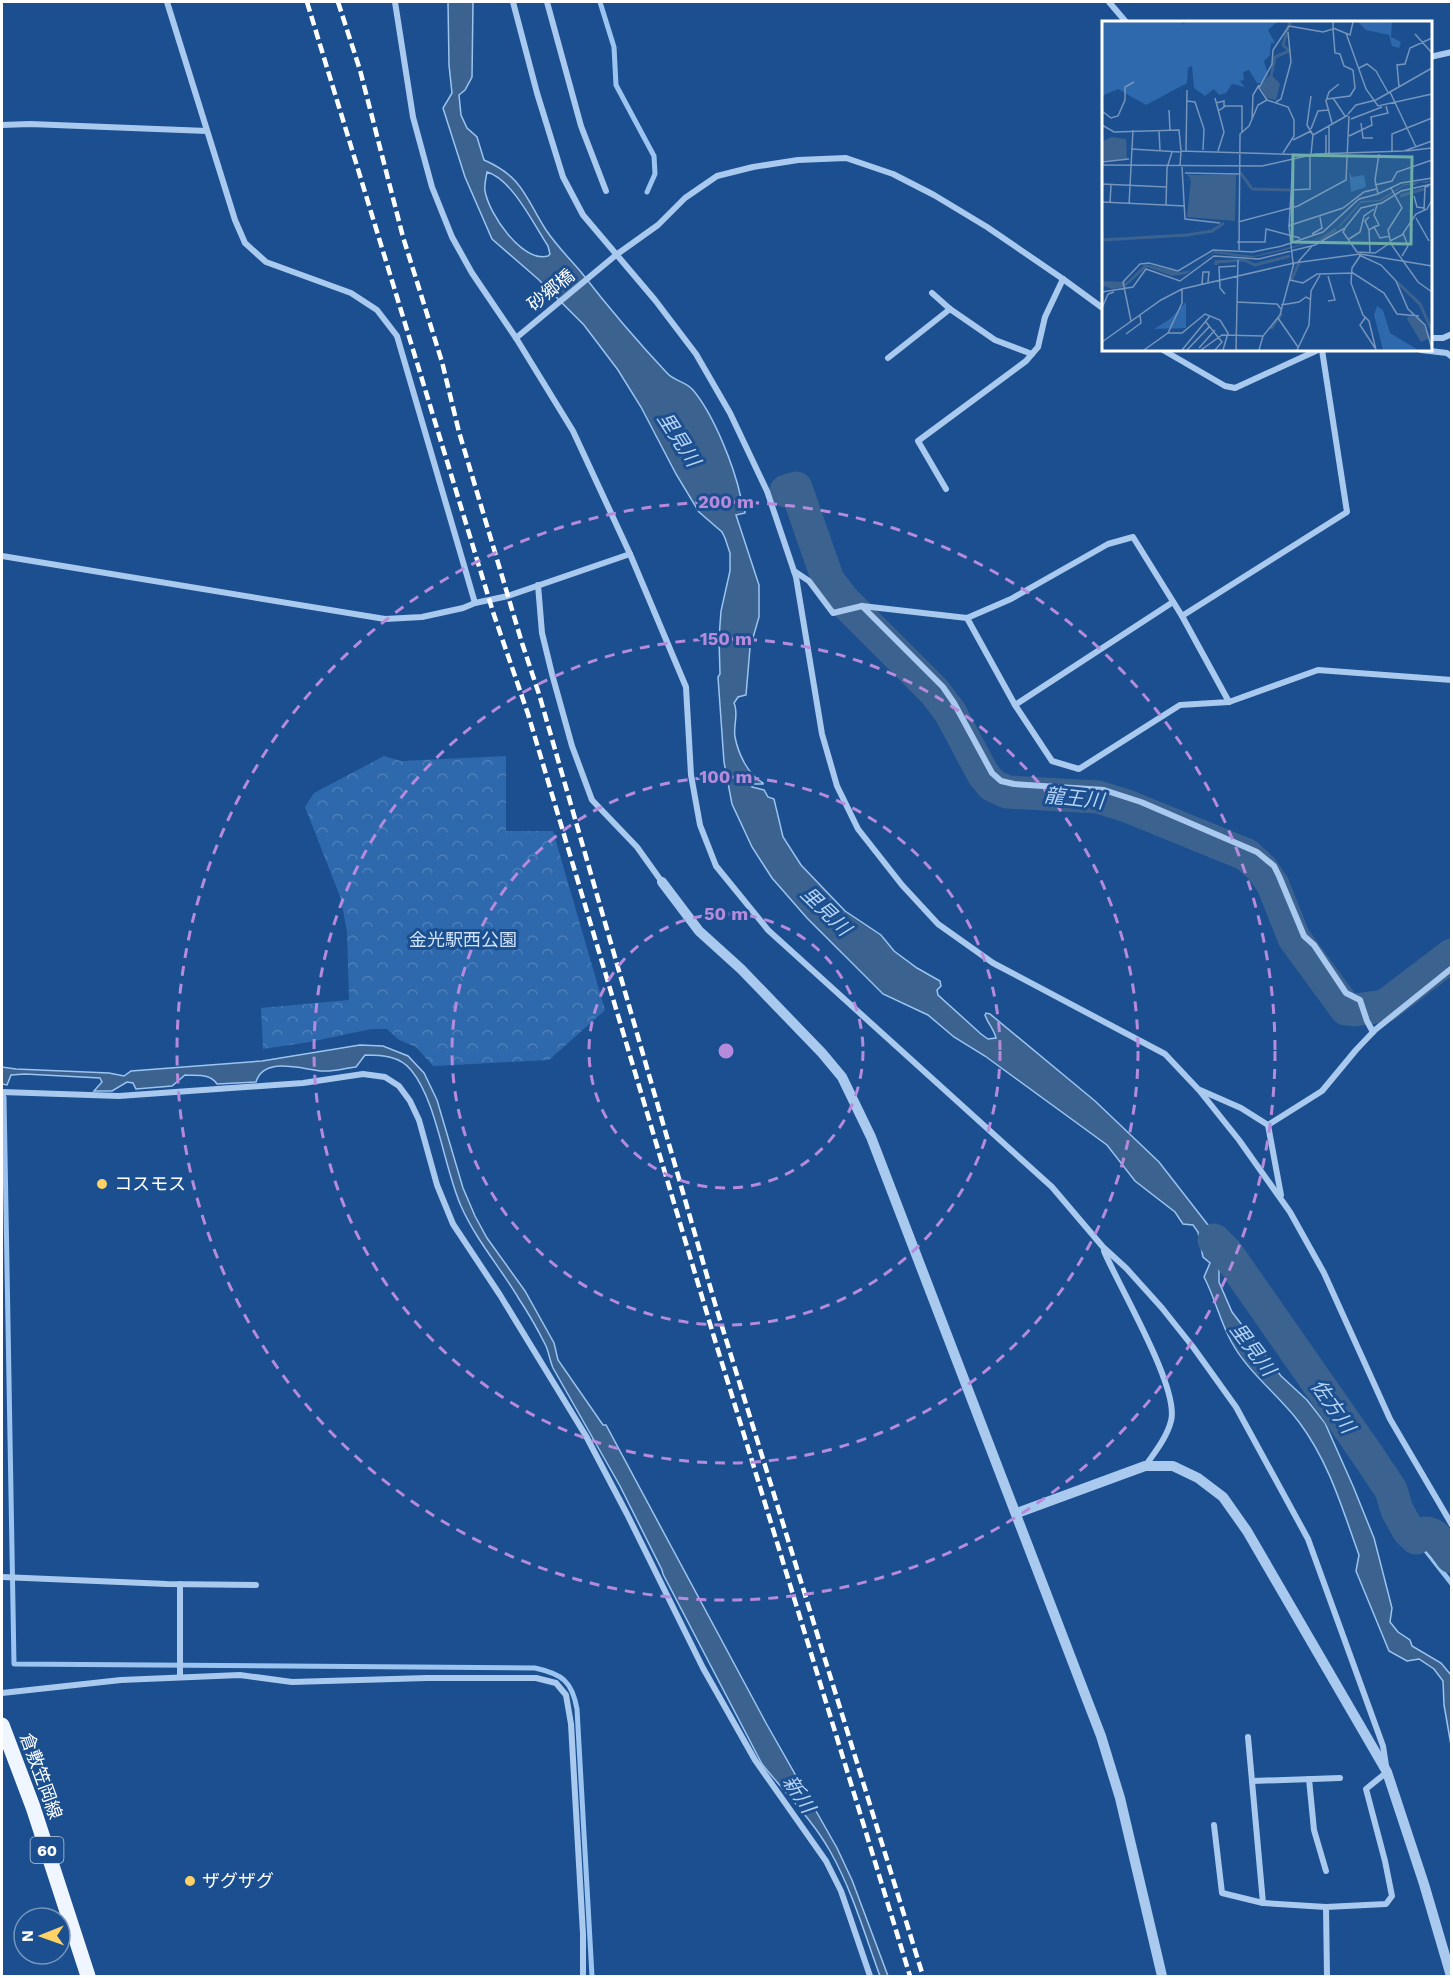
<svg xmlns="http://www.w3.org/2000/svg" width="1453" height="1978" viewBox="0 0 1453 1978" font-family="'Work Sans','Noto Sans JP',sans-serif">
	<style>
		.forest { fill: url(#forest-crowns) }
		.water { fill: #3c6290; stroke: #9cc4f0; stroke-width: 1.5; fill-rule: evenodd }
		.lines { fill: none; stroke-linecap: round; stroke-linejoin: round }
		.stream { stroke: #9cc4f0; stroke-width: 5 }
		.river { stroke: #3c6290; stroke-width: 33 }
		.minor { stroke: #a9c9ee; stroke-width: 6 }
		.tertiary { stroke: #a9c9ee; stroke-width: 10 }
		.primary { stroke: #f0f6ff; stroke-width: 15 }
		.rail { stroke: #fff; stroke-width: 4.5; stroke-dasharray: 10 4.5; stroke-linecap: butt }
		.ring { fill: none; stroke: #b68bdc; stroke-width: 3; stroke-dasharray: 10 8 }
		.poi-dot { fill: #ffd166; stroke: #1b4f8f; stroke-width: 2 }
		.labels { text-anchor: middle; stroke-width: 6; stroke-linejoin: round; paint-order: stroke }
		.shield { fill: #1b4f8f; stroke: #bbcadd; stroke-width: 1.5 }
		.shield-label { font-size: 16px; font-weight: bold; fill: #fff }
		.street-label { font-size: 18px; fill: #fff; stroke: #1b4f8f }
		.park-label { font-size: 18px; fill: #cfe3fa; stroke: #1b4f8f }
		.poi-label { font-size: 18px; fill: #fff; stroke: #1b4f8f; text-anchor: start }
		.water-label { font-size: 20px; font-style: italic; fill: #b5d3f5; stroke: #1b4f8f }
		.inset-river { fill: none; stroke: #3c6290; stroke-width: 3 }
		.inset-road { fill: none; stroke: #7695bc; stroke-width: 1.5 }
		.view { fill: #6fada8; fill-opacity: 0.15; stroke: #6fada8; stroke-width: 3 }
		.inset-edge { fill: none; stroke: #fff; stroke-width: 3 }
		.centre { fill: #b68bdc; stroke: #1b4f8f; stroke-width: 3 }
		.ring-label { font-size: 18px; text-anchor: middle; font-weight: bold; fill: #b68bdc; stroke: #1b4f8f; stroke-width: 6; stroke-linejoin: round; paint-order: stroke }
	</style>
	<defs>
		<pattern id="forest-crowns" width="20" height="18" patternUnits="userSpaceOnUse" patternTransform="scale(1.5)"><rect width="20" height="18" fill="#2e69ad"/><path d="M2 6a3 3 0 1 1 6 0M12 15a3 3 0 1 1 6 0" fill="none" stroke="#4d80b9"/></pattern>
	</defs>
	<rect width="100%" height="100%" fill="#1b4f8f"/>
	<path class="forest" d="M384 756 401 761 506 756V831H553L605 1010 549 1060 433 1066 416 1047 399 1040 387 1029H371L310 1042 263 1049 261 1008 349 1000 347 932 341 899 305 807 314 793Z"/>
	<g class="water">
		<path d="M448 2H473L472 77 465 90 459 95 461 115 467 128 477 137 484 160C523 177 525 197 546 230 556 245 569 258 581 272 608 307 637 341 667 373 674 381 687 382 693 390 714 415 734 466 741 498H744L745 513 736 515 759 585V617L750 648 746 695 738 697 734 703C739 713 733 726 735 737 738 753 748 775 763 783V784H752V787L764 790 768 797 774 799 783 837 801 865 845 911 881 935 894 951 917 968 940 981 941 986 937 990 938 995 981 1034 988 1039 996 1038C994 1029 988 1024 985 1015L986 1013 990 1014 1095 1101 1159 1162 1229 1252 1224 1254 1219 1268V1282L1232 1312 1281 1376 1307 1400 1325 1423 1353 1486 1374 1538 1392 1608 1390 1622 1398 1632 1410 1640 1412 1646 1441 1663 1451 1675V1745L1444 1705 1443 1681 1434 1669 1419 1659 1407 1661 1389 1651 1356 1571 1359 1555C1342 1508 1329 1462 1299 1422 1277 1393 1248 1373 1231 1341 1220 1321 1215 1298 1204 1277L1210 1263 1203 1257 1198 1232 1193 1225 1183 1224 1175 1212 1135 1181 1107 1145 985 1056 954 1037 928 1015 883 994 807 918 772 878 752 847 732 804 724 762 718 677 720 674 719 638 721 611 730 571V553L725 538 722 532 699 512 676 474 641 407 618 370 584 325 538 279 492 239 465 177 443 108 452 93 449 65ZM487 172C512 179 534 225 548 246L550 254 548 256C522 263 489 214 485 191 484 184 486 179 487 172Z"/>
		<path d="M360 1045 383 1046 408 1056 424 1073 437 1100 463 1188 475 1216 487 1238 525 1291 554 1343 558 1360 603 1425H606L766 1723 837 1848 852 1880 888 1976H880C865 1935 852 1890 830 1851 812 1819 785 1793 762 1764L663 1574 662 1570 620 1486 553 1368C550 1361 549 1353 546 1346 538 1330 529 1314 519 1299 500 1267 476 1240 461 1206 444 1168 437 1101 411 1070 400 1056 382 1055 365 1055L356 1067C345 1068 333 1072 323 1071 304 1070 264 1055 256 1082L217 1084C210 1073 197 1076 185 1075L172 1086 136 1089 133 1083 127 1082 112 1091H94L102 1082 100 1078 25 1074 11 1075 7 1085 2 1084V1067L16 1069 109 1073 124 1076 131 1071 262 1061Z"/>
	</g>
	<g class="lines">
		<g class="stream">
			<path d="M600 2 614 47 616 85 654 156 655 174 647 192"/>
			<path d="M4 1097 14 1664 535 1668C562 1674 572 1681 577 1709L592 1976"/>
			<path d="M1416 1538 1452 1584"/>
		</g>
		<g class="river">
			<path d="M786 491 796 488 828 580 845 602 934 691 950 712 983 774 992 785 1007 792 1098 797 1127 806 1247 855 1262 869 1273 885 1294 938 1346 1009 1354 1010 1385 1006 1452 955"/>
			<path d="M1214 1240 1227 1253 1367 1454 1391 1490 1397 1510 1408 1530 1416 1538C1430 1523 1443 1545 1452 1557"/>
		</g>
		<g class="minor">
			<path d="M167 2 235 220 245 243 266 262 351 293 377 310 397 336 475 603"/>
			<path d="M513 2 537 93 563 177 583 215 655 300 696 354 730 413 767 491 796 577 822 734 837 786 858 829 902 885 938 924 993 963 1165 1054 1199 1090 1239 1140 1290 1212 1324 1273 1390 1419 1452 1525"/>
			<path d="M547 2 581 126 606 191"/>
			<path d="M1109 2 1126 22"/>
			<path d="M1430 57 1452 52"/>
			<path d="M2 125 30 124 207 131"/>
			<path d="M932 293 950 309 995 340 1032 354"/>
			<path d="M516 338 616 255 658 225 685 198 717 176 753 167 798 160 846 158 893 174 934 195 987 227 1063 279 1104 309"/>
			<path d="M1430 338H1443L1452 334"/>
			<path d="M1163 350 1225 386 1235 388 1318 350"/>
			<path d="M1421 350 1447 353 1452 357"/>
			<path d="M888 358 950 309"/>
			<path d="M946 489 918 441 1026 361 1038 347 1045 317 1063 279"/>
			<path d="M630 554 686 687 691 775 700 825 716 866 768 930 1052 1187 1103 1247 1126 1268 1162 1308 1193 1347 1236 1407 1308 1539 1383 1746 1387 1772 1366 1789 1385 1861 1392 1896 1386 1904 1326 1907 1327 1976"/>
			<path d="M2 556 385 619 422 617 463 608 475 603 508 596 630 554 573 431 516 338 472 273 452 237 432 187 413 117 395 2"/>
			<path d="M794 571 809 581 833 613 862 606 967 618 1011 599 1108 544 1133 537 1182 616 1347 512 1322 350"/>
			<path d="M538 585 542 633 552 674 572 746 592 800 637 847 662 882"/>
			<path d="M862 606 943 687 954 703 992 773 1001 781 1014 784 1104 790 1141 802 1257 852 1274 866 1279 876 1304 936 1314 945 1346 993 1360 1000 1367 1021 1373 1032"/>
			<path d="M967 618 1015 705 1173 602"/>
			<path d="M1229 702 1318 670 1452 680"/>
			<path d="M1015 705 1052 761 1079 769 1180 705 1229 702 1182 616"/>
			<path d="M1200 1090 1241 1108 1268 1125 1322 1091 1356 1050 1375 1030 1452 968"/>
			<path d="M2 1092 119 1096 303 1083 363 1074 385 1077 399 1086 410 1101 419 1120 437 1185 453 1224 500 1295 586 1436 627 1514 703 1668 755 1760 826 1861 841 1891 870 1976"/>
			<path d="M1268 1125 1281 1195"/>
			<path d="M1104 1251C1119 1287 1180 1388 1171 1421 1167 1437 1155 1452 1146 1465"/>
			<path d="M2 1577 167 1584 256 1585"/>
			<path d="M180 1677V1584"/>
			<path d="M2 1693 121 1680 240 1675 292 1682 427 1678H536L556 1683 566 1695 571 1724 583 1934V1976"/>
			<path d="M1248 1737 1263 1903"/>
			<path d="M1309 1779 1314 1830 1326 1871"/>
			<path d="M1252 1781 1340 1778"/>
			<path d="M1214 1825 1222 1893 1263 1903 1326 1907"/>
		</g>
		<g class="tertiary">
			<path d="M662 882 699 931 741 969 822 1053 842 1077 871 1137 1101 1736 1120 1798 1162 1976"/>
			<path d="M1017 1513 1145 1466H1173L1198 1478 1223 1497 1247 1531 1387 1772 1424 1884 1451 1976"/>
		</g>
		<path class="primary" d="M2 1725 33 1807 88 1976"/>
		<g class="rail">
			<path d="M307 2 493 612 528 714 714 1337 910 1976"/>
			<path d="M338 2 360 70 403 237 442 362 459 432 522 643 539 694 716 1307 923 1976"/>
		</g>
	</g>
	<g class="ring">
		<circle cx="726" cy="1051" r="137"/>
		<circle cx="726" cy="1051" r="274"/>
		<circle cx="726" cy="1051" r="412"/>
		<circle cx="726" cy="1051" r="549"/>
	</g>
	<g class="poi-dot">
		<circle cx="102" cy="1184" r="6"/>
		<circle cx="190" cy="1881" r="6"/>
	</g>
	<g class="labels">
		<rect class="shield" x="30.5" y="1837" width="33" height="26" rx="4.5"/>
		<g class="shield-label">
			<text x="47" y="1856">60</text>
		</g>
		<g class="street-label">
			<text transform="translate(551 290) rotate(-39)" y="6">砂郷橋</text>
			<text transform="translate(41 1776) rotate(70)" y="6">倉敷笠岡線</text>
		</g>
		<g class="park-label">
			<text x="463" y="946">金光駅西公園</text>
		</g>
		<g class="poi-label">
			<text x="114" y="1190">コスモス</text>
			<text x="202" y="1887">ザグザグ</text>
		</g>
		<g class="water-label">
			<text transform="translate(679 439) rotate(57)" y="7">里見川</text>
			<text transform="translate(1074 798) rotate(6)" y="7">龍王川</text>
			<text transform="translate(826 911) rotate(44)" y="7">里見川</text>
			<text transform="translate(1253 1349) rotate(53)" y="7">里見川</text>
			<text transform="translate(1333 1406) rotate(55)" y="7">佐方川</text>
			<text transform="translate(799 1794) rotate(57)" y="7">新川</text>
		</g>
	</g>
	<g transform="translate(1102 21)">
		<rect width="330" height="330" fill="#1b4f8f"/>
		<path d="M0 1H81L80 4 84 1H175L166 9 173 22H169L168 34 162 40 166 54 160 62H155L147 49 141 51 142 59 138 60 143 66 130 63 124 72 117 74 112 68 103 75 92 67 90 45 86 47 85 62 44 84 16 68 0 75ZM256 1H290L289 16 299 21 297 27 290 25 287 14 264 9ZM247 151 250 156 262 154 264 166 249 171ZM84 281V307L52 308 68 298ZM275 285 281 289 288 312 316 329H281L272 294Z" fill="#2e69ad"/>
		<path d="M169 53 178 63 174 79 165 77 157 65ZM9 116 24 118 25 139 0 140V121ZM85 154H134L133 200 85 196 89 159 84 158H89ZM330 159 325 162 318 161 313 164H303L279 180 259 182 239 205 208 222 180 230 152 236H140L112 232 84 253 70 255 45 246 23 266 10 268 0 264V260L25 261 43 243 78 251 90 249 113 230 152 235 208 221 235 207 259 180 277 179 303 163ZM307 295 318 297 328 317 319 321 305 298Z" fill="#3c6290"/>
		<path class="inset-river" d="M169 56 173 36 187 30 181 24 188 1M138 151 150 168M150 168 188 169M298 175 322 168M0 219 85 214 110 210 122 202M215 222 234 208M114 244V241L142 239 153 244 188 235M189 260 197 242M295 261 318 283 330 310M169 308 180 292"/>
		<path class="inset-road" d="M187 5 221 11 231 8V1M231 7 248 14 251 1M231 8 233 32 238 33 242 45 251 49M244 12 264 68 276 85 330 73M313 13 330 32M257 47 265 43 274 50 287 73M297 66 295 44 303 43 308 27 330 17M288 71 314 126M209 75 205 104 211 114M113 77 122 111 116 130M231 77 243 95M225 78 248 75 253 67 251 49M85 80 93 81 102 108 101 129M174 81 179 78 189 41 186 11M114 82 122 80V86L116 90M122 85H140V111M67 89 68 109M0 90 9 97 16 95 23 79V66L32 61M246 93 254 84 274 79 330 47M249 98 280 86M150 99 151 74 157 64M230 102 224 80 227 71 237 63M259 102 261 117H271M0 104 12 111 77 109 79 130M227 104V132M209 108 216 90 226 89M57 110 58 129M247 115 270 104 269 96 286 92 284 85M191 119 209 110M29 128 78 131M304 130 330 127M84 131 85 69M290 131V113L330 97M181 132 192 115V99L186 86 165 79 157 67 170 43 171 29 187 5M209 133 211 114 246 94M224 133V114M277 133 273 159 276 173 299 162 330 157M191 139 187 206 191 242M0 141 27 138M0 144 160 145 213 133 302 130 330 120M78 145 79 130 208 134V168L190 169M80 146 83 198 118 202M83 152 137 153M0 163 64 166M273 164 290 160 295 151 330 139M289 167 300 187 286 209 289 223 316 261 330 271M312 175 315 186 322 187M0 181 83 185M8 182 9 164M27 184 31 109M275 184 272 194 277 204 272 206 278 217 288 215M64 185 65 147 70 131M322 189 323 166 327 165M267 196 263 200 267 209 272 206M314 197 327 220M136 201 196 185 244 159 247 95M186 205 241 187 262 171 274 168M243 208 241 211 255 231 273 232 288 222M267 209 268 231M210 213 220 207 218 196M247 218 258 211 262 195 272 188M288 220 300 214 314 193 325 188 330 179M135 221H163L164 208 198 217M137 229 138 113 147 105 156 84 165 79M257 234 279 244 294 260 306 288 323 304 330 328M258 235 250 247 249 262 261 294 267 300 274 329M300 235 306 225 301 212M196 241 210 225M188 259 201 262 215 253 251 252 282 272 295 293 317 295M100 263 101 251H107L106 261M0 271 31 266 44 248 78 260 112 235 157 238 213 224 243 207 259 187 280 182 299 170 330 163M123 273 118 267 117 246 134 245M226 280 233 279 226 255M135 281 175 283 179 288M179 284 197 281 204 276 208 278M0 287 6 273 12 271M176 297 196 326M263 297 258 304 273 327M29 300 21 261 38 243 47 242 76 250 111 229 151 231 180 225 221 211 257 178 276 173M103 300 120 321 113 329M66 312 80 282V268M24 313 39 302 38 294M0 321 59 279 80 268 192 242 258 233 330 245M97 327 113 309M42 329 66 312H80L103 293 118 299 126 312 121 329M80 329 108 295M85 329 108 305M99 329 120 314 161 315M134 329 136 239M157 329 161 315 178 294 192 242M195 329 207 304 209 270 218 254"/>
		<path class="view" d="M191 134 310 136 309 223 190 221Z"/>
		<rect width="330" height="330" class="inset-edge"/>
	</g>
	<circle cx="726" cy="1051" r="9" class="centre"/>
	<g class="ring-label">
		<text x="726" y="508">200 m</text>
		<text x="726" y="645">150 m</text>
		<text x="726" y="783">100 m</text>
		<text x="726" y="920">50 m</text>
	</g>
	<rect width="1453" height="1978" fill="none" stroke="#ffffff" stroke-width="6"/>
	<g transform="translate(42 1936) rotate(269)"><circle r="28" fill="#1b4f8f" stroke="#7695bc" stroke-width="1.5"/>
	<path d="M0-4.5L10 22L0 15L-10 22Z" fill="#ffd166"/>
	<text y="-9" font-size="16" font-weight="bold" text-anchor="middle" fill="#ffffff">N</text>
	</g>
</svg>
